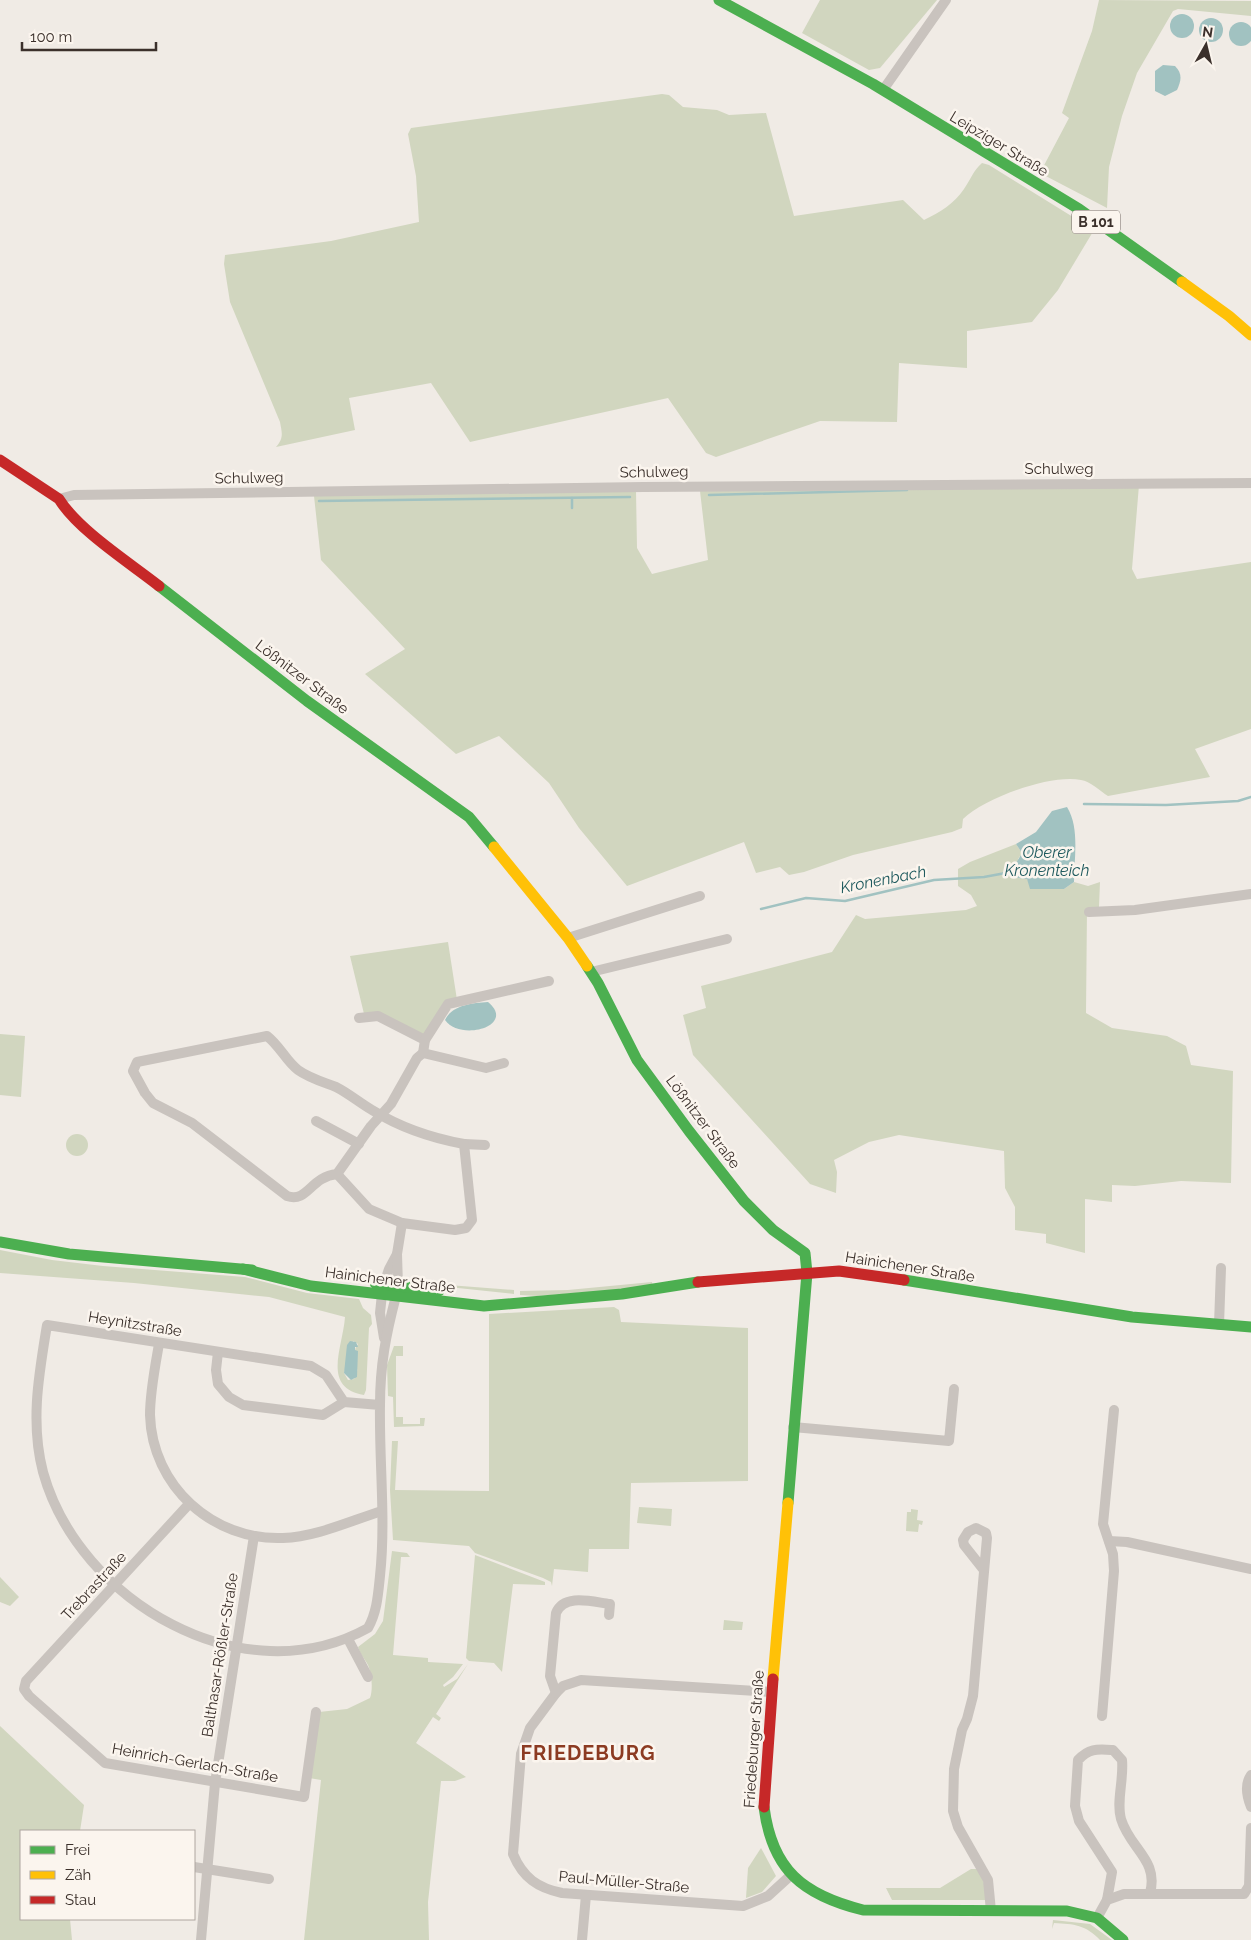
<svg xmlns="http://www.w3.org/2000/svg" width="1251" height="1940" viewBox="0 0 1251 1940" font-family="Raleway,sans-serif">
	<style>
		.green { fill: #d1d6bf; fill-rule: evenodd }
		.water { fill: #a1c2c1 }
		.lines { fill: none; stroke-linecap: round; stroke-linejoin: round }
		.stream { stroke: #a1c2c1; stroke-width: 2.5 }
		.street { stroke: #c9c3be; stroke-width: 10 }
		.fast { stroke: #4caf50; stroke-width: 11 }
		.slow { stroke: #ffc107; stroke-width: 11 }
		.jam { stroke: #c62828; stroke-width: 11 }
		.labels { text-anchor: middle; stroke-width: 5; stroke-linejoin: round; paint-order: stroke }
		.shield { fill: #fbf5ee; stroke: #756b66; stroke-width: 1 }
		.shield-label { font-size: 14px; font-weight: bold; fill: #3b302b }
		.street-label { font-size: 15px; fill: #3b302b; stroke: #fbf5ee }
		.water-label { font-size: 16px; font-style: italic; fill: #1f5a5e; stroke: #fbf5ee }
		.district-label { font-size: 20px; font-weight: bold; letter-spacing: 1px; fill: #8c3b22; stroke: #fbf5ee }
	</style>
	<rect width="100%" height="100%" fill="#f0ebe5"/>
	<g class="green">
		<path d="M820 0H937L880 68 869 70 802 33Z"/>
		<path d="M1099 0 1251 1V16L1178 9 1173 11 1137 73 1122 116 1109 167 1107 208 1040 173 1069 118 1062 113 1092 31Z"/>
		<path d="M662 94 669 95 683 107 717 110 729 115 766 113 794 216 903 200 924 220C940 212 954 204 964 189 971 179 973 171 982 163L989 165 1094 230 1058 290 1032 322 967 331V368L899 363 897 422 820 421 716 457 706 453 668 398 470 442 431 383 349 398 355 430 276 447C284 438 282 433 280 422L230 302 224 264 225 255 331 241 419 222 416 176 408 134 411 128Z"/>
		<path d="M1139 485 1132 569 1137 579 1251 562V729L1195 749 1210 777 1108 796C1100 791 1090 781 1081 780 1050 774 985 798 963 819L962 828 952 832 853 855 804 872 789 875 780 867 756 873 744 842 627 886 579 828 549 783 499 736 456 754 365 674 405 649 321 560 314 496 636 491 637 548 652 574 708 560 700 491Z"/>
		<path d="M1016 844 1022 853 1018 859V878L1027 879 1030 884 1064 889 1074 882 1088 886 1100 882 1099 907 1087 909 1086 1013 1112 1028 1167 1036 1186 1046 1191 1065 1233 1071 1231 1183 1181 1181 1135 1186 1112 1185V1202L1085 1199V1253L1046 1243V1234L1015 1230V1207L1005 1188 1004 1151 899 1135 869 1142 834 1160 837 1172 836 1193 810 1184 693 1055 683 1015 706 1008 701 986 832 952 856 915 865 919 966 910 977 906 971 895 958 886V869L970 862Z"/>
		<path d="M448 942 457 1000 425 1040 378 1017 365 1018 350 956Z"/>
		<path d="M0 1034 25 1036 21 1097 0 1095Z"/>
		<circle cx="77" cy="1145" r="11"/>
		<path d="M0 1250 52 1260 103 1266 245 1277 307 1293 359 1299 363 1308 371 1315 372 1324 369 1328 366 1390 364 1395C321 1388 343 1347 345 1317L269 1297 134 1283 0 1273ZM353 1341 358 1344C349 1354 363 1369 354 1379L348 1380 344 1373Z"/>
		<path d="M652 1282 653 1287 537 1296 520 1295V1291L568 1290Z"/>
		<path d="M422 1283 514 1290V1294L420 1284Z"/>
		<path d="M614 1307 619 1310 621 1322 748 1328V1481L631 1483 629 1549H589L588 1572 554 1569 552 1586 551 1582 543 1578 475 1553 469 1546 393 1540 390 1490 392 1441H398L395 1490 489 1491V1314Z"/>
		<path d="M394 1346H403V1356H396V1417H403V1424H420V1418H425L424 1426 394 1427 393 1397 388 1396 387 1365Z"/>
		<path d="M639 1507 672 1509 671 1526 637 1523Z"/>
		<path d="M911 1509 918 1510 917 1520 923 1521 922 1525 919 1524 918 1532 906 1531 907 1512H911Z"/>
		<path d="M392 1551 407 1553 410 1557H401L393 1655 428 1658V1662L463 1664 453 1677 443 1685 444 1687 457 1679 468 1664 436 1714 441 1718 439 1721 433 1717 416 1743 466 1777 455 1781H441L428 1902 429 1940H304L321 1780 309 1778 319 1712 347 1709 370 1698C373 1690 372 1674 368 1665 365 1659 360 1654 358 1647L375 1634 383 1621Z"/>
		<path d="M475 1555 545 1582V1585L513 1584 502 1672 494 1663 469 1661 466 1658Z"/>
		<path d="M0 1577 19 1597 10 1606 0 1602Z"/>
		<path d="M724 1620 743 1622 742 1630H723Z"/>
		<path d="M0 1726 84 1805 80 1831H21V1919H70L72 1940H0Z"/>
		<path d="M761 1848 776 1876 762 1892 746 1898 748 1868Z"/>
		<path d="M971 1869H979L983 1877 986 1898 985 1900H892L886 1888H940Z"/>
		<path d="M1053 1920 1090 1924 1112 1940H1100C1086 1925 1074 1924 1054 1923L1052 1929Z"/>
	</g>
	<g class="water">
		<circle cx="1182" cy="26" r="12"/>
		<circle cx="1211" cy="30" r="12"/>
		<circle cx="1241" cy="34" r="12"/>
		<path d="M1163 65 1175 66C1183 74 1181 81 1177 90L1165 96 1155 91V71Z"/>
		<path d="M1067 807C1080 828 1074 859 1074 882L1064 889H1030L1027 879 1018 878 1011 872 1022 853 1016 844 1036 832 1052 811Z"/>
		<path d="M488 1002C517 1026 460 1042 445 1020 452 1005 472 1003 488 1002Z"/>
		<path d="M350 1341 356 1342 358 1347H355V1350L358 1351 357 1377 351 1380 344 1373 347 1345Z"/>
	</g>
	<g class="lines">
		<g class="stream">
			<path d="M709 495 907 490"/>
			<path d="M319 501 630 497"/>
			<path d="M572 508V498"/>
			<path d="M1084 804 1166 805 1238 801 1251 797"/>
			<path d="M761 909 806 898 845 901 934 880 984 877 1011 872"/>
		</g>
		<g class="street">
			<path d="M883 90 946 0"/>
			<path d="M59 499 74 495 643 487 1251 483"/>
			<path d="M1089 912 1135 910 1251 894"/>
			<path d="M568 938 700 896"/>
			<path d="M591 972 727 939"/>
			<path d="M359 1018 378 1016 425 1040"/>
			<path d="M423 1053 486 1068 504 1063"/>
			<path d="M316 1121 359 1144"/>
			<path d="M464 1144 485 1145"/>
			<path d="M337 1174 369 1209 402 1223"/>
			<path d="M384 1284 389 1269 397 1254"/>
			<path d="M398 1286 397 1254 402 1223 455 1230 466 1228 472 1220 464 1144C431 1138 401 1128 372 1110 360 1103 348 1093 336 1087 323 1082 309 1078 298 1070 286 1061 280 1046 267 1036L137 1062 133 1071 145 1093 153 1103 192 1123 287 1196C308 1203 310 1177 337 1174L371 1126 391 1104 417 1058 423 1053 425 1040 448 1004 549 981"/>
			<path d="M382 1294 380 1313 384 1338"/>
			<path d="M1219 1325 1221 1268"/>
			<path d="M159 1344C155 1367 150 1392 150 1415 152 1486 213 1541 283 1538 316 1537 350 1521 382 1511"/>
			<path d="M218 1352 216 1370 218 1384 229 1397 243 1405 323 1415 344 1402"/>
			<path d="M380 1405 344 1402 326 1375 311 1366 47 1325C39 1374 30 1422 43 1472 79 1602 244 1697 368 1628 377 1612 378 1595 380 1576 386 1519 379 1462 380 1405 380 1365 386 1334 396 1296"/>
			<path d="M793 1427 949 1441 954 1389"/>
			<path d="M189 1504 26 1681 24 1689 29 1696 105 1763 304 1797 316 1712"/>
			<path d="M1109 1541 1127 1542 1251 1569"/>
			<path d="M983 1569 964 1545 963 1540 968 1532 976 1528 986 1533 987 1538 973 1696 967 1719 962 1730 954 1769 953 1811 958 1827 988 1880 991 1911"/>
			<path d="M348 1639 368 1677"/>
			<path d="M772 1692 581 1680 563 1686 556 1693 530 1728 521 1754 513 1854C523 1878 538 1888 562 1893L743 1906 768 1896 790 1876"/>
			<path d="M556 1693 550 1676 556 1613C564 1593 593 1602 610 1604L609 1615"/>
			<path d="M1102 1716 1114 1571 1113 1554 1103 1524 1114 1410"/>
			<path d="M1251 1775C1244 1785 1247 1797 1251 1807"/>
			<path d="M194 1867 269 1879"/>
			<path d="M1107 1900 1112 1872 1079 1821 1075 1806 1078 1760C1089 1748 1097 1749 1113 1750L1122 1760C1124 1780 1116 1801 1121 1819 1130 1849 1159 1860 1150 1893"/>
			<path d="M1097 1918 1107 1900 1124 1894H1244L1249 1886 1251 1828"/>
			<path d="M201 1940 215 1783 254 1536"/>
			<path d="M582 1940 586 1895"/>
		</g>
		<g class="fast">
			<path d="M719 0 873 84 1079 209 1182 282"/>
			<path d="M159 586 307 701 469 817 494 847"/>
			<path d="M587 966 598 983 637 1060 689 1131 744 1201 773 1230 805 1253 807 1273 788 1503"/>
			<path d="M0 1242 69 1254 252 1270"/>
			<path d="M243 1269 311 1286 484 1306 622 1294 698 1282"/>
			<path d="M904 1280 1132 1317 1251 1327"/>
			<path d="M375 1283 439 1291"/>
			<path d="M764 1807C772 1870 803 1895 863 1910L1067 1911 1097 1918 1123 1940"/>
		</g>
		<g class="slow">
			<path d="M1182 282 1229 316 1251 335"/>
			<path d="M494 847 568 938 587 966"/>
			<path d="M773 1679 788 1503"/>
		</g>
		<g class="jam">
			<path d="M0 460 59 499C78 530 130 563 159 586"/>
			<path d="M698 1282 839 1271 904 1280"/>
			<path d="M764 1807 773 1679"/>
		</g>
	</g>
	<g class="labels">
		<rect class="shield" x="1072" y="210.5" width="48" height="23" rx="4"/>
		<g class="shield-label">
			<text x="1096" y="227">B 101</text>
		</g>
		<g class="street-label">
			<text transform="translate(999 144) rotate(31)" y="5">Leipziger Straße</text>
			<text x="1059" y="474">Schulweg</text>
			<text transform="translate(654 472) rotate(-1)" y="5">Schulweg</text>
			<text transform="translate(249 478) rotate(-1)" y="5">Schulweg</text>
			<text transform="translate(302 677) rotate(37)" y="5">Lößnitzer Straße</text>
			<text transform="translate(703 1122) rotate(53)" y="5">Lößnitzer Straße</text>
			<text transform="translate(910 1267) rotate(9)" y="5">Hainichener Straße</text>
			<text transform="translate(390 1280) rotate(7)" y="5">Hainichener Straße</text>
			<text transform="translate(135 1324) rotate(9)" y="5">Heynitzstraße</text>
			<text transform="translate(94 1586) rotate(-47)" y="5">Trebrastraße</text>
			<text transform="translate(220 1655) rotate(-81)" y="5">Balthasar-Rößler-Straße</text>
			<text transform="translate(754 1739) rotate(-86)" y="5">Friedeburger Straße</text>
			<text transform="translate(195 1763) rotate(10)" y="5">Heinrich-Gerlach-Straße</text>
			<text transform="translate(624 1882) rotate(5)" y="5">Paul-Müller-Straße</text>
		</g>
		<g class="water-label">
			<text x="1047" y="858">Oberer<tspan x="1047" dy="18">Kronenteich</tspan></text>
			<text transform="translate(883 879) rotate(-11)" y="6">Kronenbach</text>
		</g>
		<g class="district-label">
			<text x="588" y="1760">FRIEDEBURG</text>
		</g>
	</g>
	<rect x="20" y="1830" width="175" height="90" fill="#fbf5ee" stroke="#aea6a0"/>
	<rect x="30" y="1846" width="25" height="8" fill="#4caf50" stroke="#aea6a0"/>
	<text x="65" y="1855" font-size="15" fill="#3b302b">Frei</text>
	<rect x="30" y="1871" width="25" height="8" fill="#ffc107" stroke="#aea6a0"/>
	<text x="65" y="1880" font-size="15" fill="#3b302b">Zäh</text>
	<rect x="30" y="1896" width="25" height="8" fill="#c62828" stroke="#aea6a0"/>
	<text x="65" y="1905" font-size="15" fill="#3b302b">Stau</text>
	<g transform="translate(1206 45) rotate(8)" stroke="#fbf5ee" stroke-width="4" paint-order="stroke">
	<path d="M0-4L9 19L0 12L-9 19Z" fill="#3b302b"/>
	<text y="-8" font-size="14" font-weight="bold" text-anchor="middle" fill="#3b302b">N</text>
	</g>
	<path d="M22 42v8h134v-8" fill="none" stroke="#3b302b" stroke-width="2.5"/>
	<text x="30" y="42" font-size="15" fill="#3b302b" stroke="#fbf5ee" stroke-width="4" paint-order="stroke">100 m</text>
</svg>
